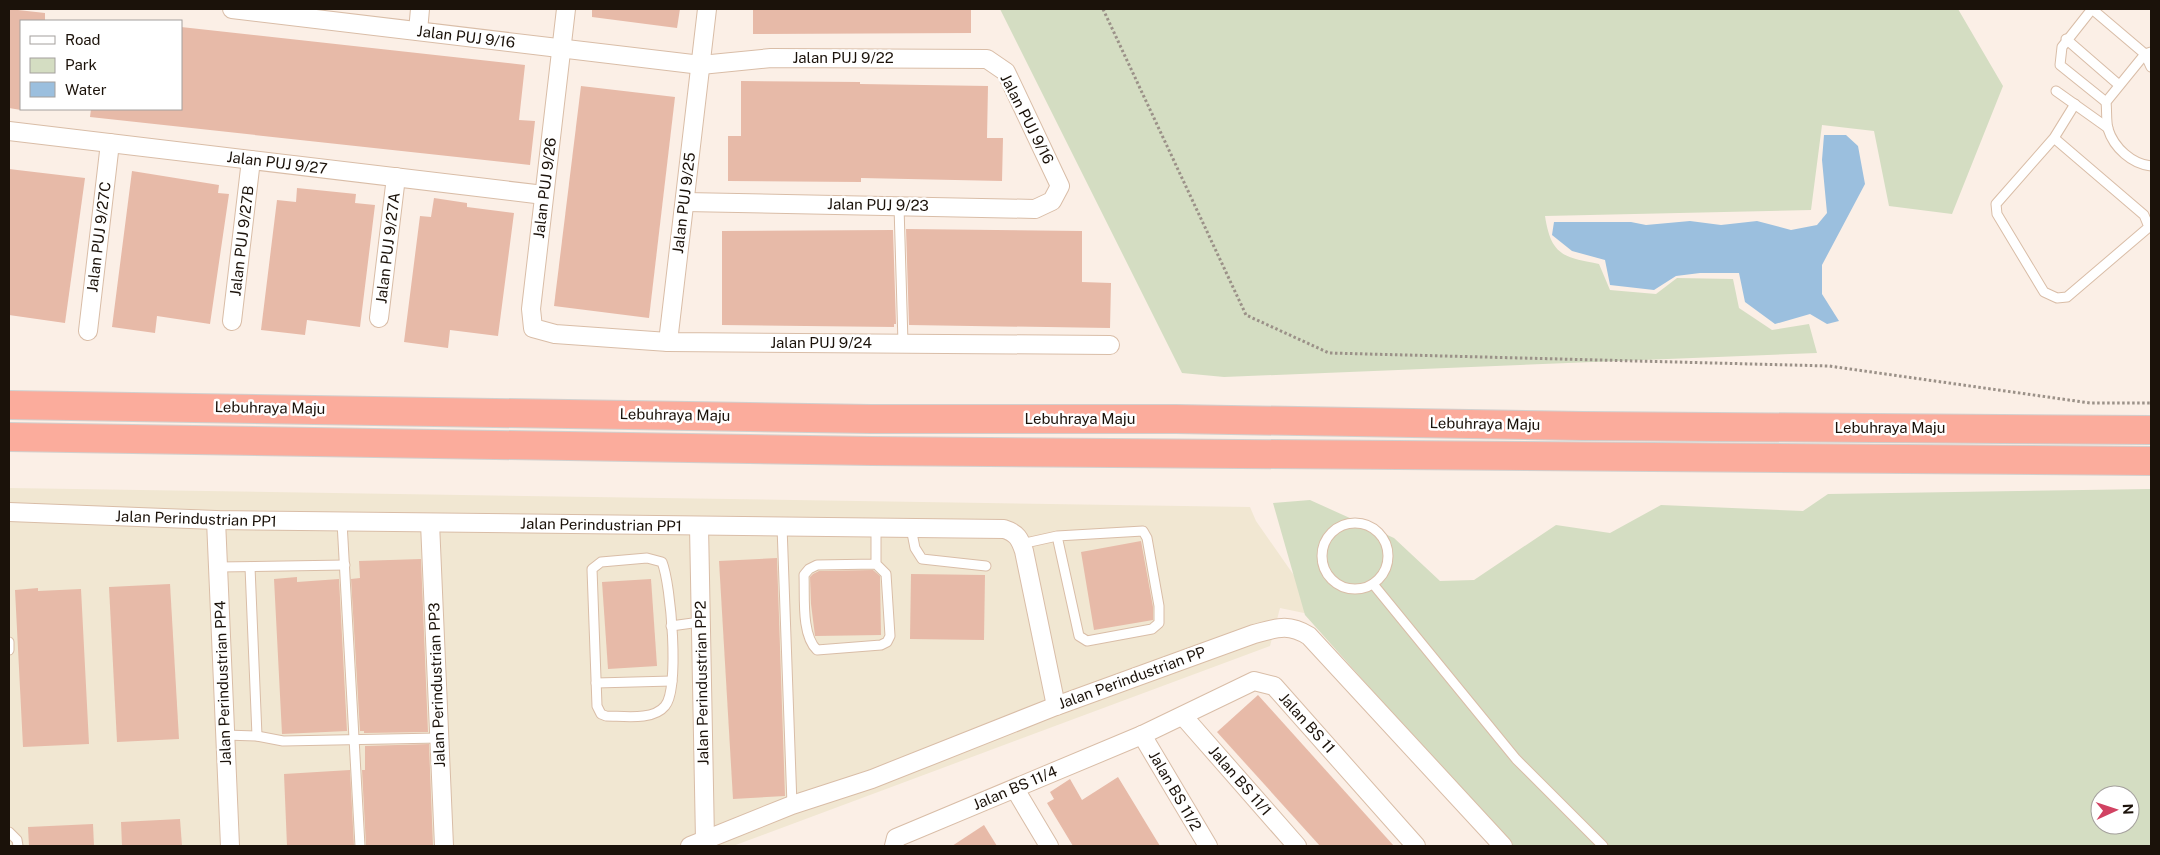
<svg xmlns="http://www.w3.org/2000/svg" width="2160" height="855" viewBox="0 0 2160 855" font-family="'Public Sans',sans-serif">
	<style>
		.industrial { fill: #f1e7d2 }
		.green { fill: #d4ddc2; fill-rule: evenodd }
		.water { fill: #9bbfde }
		.building { fill: #e7baa8 }
		.lines { fill: none; stroke-linecap: round; stroke-linejoin: round }
		.lane-casing { stroke: #d9bda7; stroke-width: 11 }
		.street-casing { stroke: #d9bda7; stroke-width: 20 }
		.highway-casing { stroke: #d1d0ce; stroke-width: 30 }
		.path { stroke: #9b9188; stroke-width: 3; stroke-dasharray: 2.5 2.5; stroke-linecap: butt }
		.lane { stroke: #fff; stroke-width: 9 }
		.street { stroke: #fff; stroke-width: 18 }
		.highway { stroke: #fbac9c; stroke-width: 28 }
		.labels { text-anchor: middle; stroke-width: 5; stroke-linejoin: round; paint-order: stroke }
		.street-label { font-size: 15px; fill: #1b120a; stroke: #fff }
	</style>
	<rect width="100%" height="100%" fill="#fbefe6"/>
	<path class="industrial" d="M9 488 1250 507 1256 521 1323 617 1280 608 1270 646 733 846H9Z"/>
	<g class="green">
		<path d="M1000 9H1958L2003 86 1952 214 1889 206 1874 131 1822 125 1811 210 1545 216C1551 256 1564 257 1599 264L1610 290 1656 294 1677 278 1733 279 1739 308 1772 330 1809 324 1817 353 1224 377 1182 373Z"/>
		<path d="M2151 489V846H1511L1305 615 1273 503 1310 500 1394 538 1440 581 1474 580 1556 525 1610 533 1661 505 1803 511 1828 494ZM2100 795H2130V825H2100Z"/>
	</g>
	<path class="water" d="M1824 135H1846L1858 146 1865 184 1822 265V294L1839 321 1827 324 1810 314 1775 324 1745 302 1739 273H1700L1676 276 1654 290 1610 285 1605 260 1572 251 1552 235 1554 222H1631L1646 225 1690 221 1721 225 1757 221 1791 230 1817 225 1827 213 1822 160Z"/>
	<g class="building">
		<path d="M9 9 45 13V21H21V110L9 108Z"/>
		<path d="M592 9H680L677 28 592 17Z"/>
		<path d="M753 9H971V33L753 34Z"/>
		<path d="M181 27 525 65 519 120 535 121 530 165 90 117 91 109H181Z"/>
		<path d="M741 81 860 82V84L988 86 987 138H1003L1002 181 861 178V182L728 181V136H741Z"/>
		<path d="M581 86 675 97 649 318 554 306Z"/>
		<path d="M9 169 85 178 65 323 9 315Z"/>
		<path d="M132 171 219 185 218 193 229 194 210 324 157 316 155 333 112 327Z"/>
		<path d="M297 188 356 194 355 203 375 205 360 327 307 320 305 335 261 330 277 200 296 202Z"/>
		<path d="M434 198 467 203V207L514 213 498 336 450 330 448 348 404 342 420 216 431 217Z"/>
		<path d="M906 229 1082 231V282L1111 283 1110 328 909 325Z"/>
		<path d="M893 230 896 324H894V327L722 325V231Z"/>
		<path d="M1141 541 1153 607V620L1094 630 1081 552Z"/>
		<path d="M777 558 785 796 733 799 719 561Z"/>
		<path d="M421 559 428 732 364 733V731H360L351 579 360 578 359 561Z"/>
		<path d="M873 570 880 576 881 635 815 636 811 604 810 577 813 574 819 571Z"/>
		<path d="M911 574 985 575 984 640 910 639Z"/>
		<path d="M297 577V582L339 579 347 731 282 734 274 579Z"/>
		<path d="M651 579 657 666 608 669 602 582Z"/>
		<path d="M170 584 179 739 117 742 109 587Z"/>
		<path d="M38 588V591L81 589 89 744 23 747 15 590Z"/>
		<path d="M1258 695 1394 846H1320L1217 732Z"/>
		<path d="M429 744 433 846H366L362 770H365V746Z"/>
		<path d="M350 770 354 846H287L284 774Z"/>
		<path d="M1118 777 1160 846H1073L1047 803 1054 799 1050 792 1070 779 1082 800Z"/>
		<path d="M180 819 182 846H122L121 822Z"/>
		<path d="M93 824 94 846H29L28 827Z"/>
		<path d="M984 825 997 846H952Z"/>
	</g>
	<g class="lines">
		<defs>
			<g id="lane">
				<path d="M2092 9 2062 47 2060 65 2106 102"/>
				<path d="M2092 9 2145 54 2151 67"/>
				<path d="M2066 39 2119 85"/>
				<path d="M2151 52 2145 54 2106 102C2107 110 2106 121 2108 129 2114 148 2132 164 2151 166"/>
				<path d="M2056 91 2108 128"/>
				<path d="M2054 138 2144 215 2149 227 2067 297 2057 298 2044 292 1997 214 1996 204 2054 138 2075 104"/>
				<path d="M899 206 903 343"/>
				<path d="M342 522 360 846"/>
				<circle cx="1355" cy="556" r="33"/>
				<path d="M782 526 792 805"/>
				<path d="M911 528 915 548 922 559 986 566"/>
				<path d="M1021 544 1057 536 1143 531 1147 538 1159 606V623L1152 629 1087 641 1079 636 1057 536"/>
				<path d="M647 558 662 562C671 584 680 689 665 706 653 721 623 716 606 716L601 714 597 706 592 569 601 562Z"/>
				<path d="M876 564 817 565 809 569 804 575C805 596 801 635 817 650L881 645 887 642 890 636 886 574 876 564V527"/>
				<path d="M218 567 345 565"/>
				<path d="M250 567 257 736"/>
				<path d="M1373 584 1516 759 1603 846"/>
				<path d="M671 626 700 622"/>
				<path d="M9 642V650"/>
				<path d="M596 683 672 681"/>
				<path d="M225 735 257 736 283 741 439 738"/>
				<path d="M9 832 17 840 18 846"/>
			</g>
			<g id="street">
				<path d="M232 9 701 65 771 58 987 59 1006 72 1060 186 1052 201 1035 209 685 202"/>
				<path d="M566 9 531 309 533 328 555 334 668 342 1110 345"/>
				<path d="M418 31 420 9"/>
				<path d="M9 131 544 195"/>
				<path d="M379 318 396 177"/>
				<path d="M232 321 251 160"/>
				<path d="M88 331 110 143"/>
				<path d="M668 342 707 9"/>
				<path d="M9 512 216 520 1004 529C1017 533 1020 539 1024 551L1056 706"/>
				<path d="M216 520 230 846"/>
				<path d="M430 523 444 846"/>
				<path d="M699 526 705 840"/>
				<path d="M1183 716 1297 846"/>
				<path d="M1142 735 1208 846"/>
				<path d="M1015 789 1049 846"/>
				<path d="M690 846 792 805 872 779 1056 706 1254 634C1277 628 1288 623 1309 636L1503 846"/>
				<path d="M894 846 896 838 1142 735 1254 681 1274 686 1416 846"/>
			</g>
			<g id="highway">
				<path d="M9 405 871 419H1176L1583 426 2151 430"/>
				<path d="M9 437 872 451 2151 461"/>
			</g>
		</defs>
		<use href="#lane" class="lane-casing"/>
		<use href="#street" class="street-casing"/>
		<use href="#highway" class="highway-casing"/>
		<path class="path" d="M1103 9 1246 315 1329 353 1829 366 2090 403H2151"/>
		<use href="#lane" class="lane"/>
		<use href="#street" class="street"/>
		<use href="#highway" class="highway"/>
	</g>
	<g class="labels">
		<g class="street-label">
			<text transform="translate(466 37) rotate(7)" y="5">Jalan PUJ 9/16</text>
			<text x="843" y="63">Jalan PUJ 9/22</text>
			<text transform="translate(1027 119) rotate(63)" y="5">Jalan PUJ 9/16</text>
			<text transform="translate(277 163) rotate(7)" y="5">Jalan PUJ 9/27</text>
			<text transform="translate(545 188) rotate(-83)" y="5">Jalan PUJ 9/26</text>
			<text transform="translate(684 203) rotate(-83)" y="5">Jalan PUJ 9/25</text>
			<text transform="translate(878 205) rotate(1)" y="5">Jalan PUJ 9/23</text>
			<text transform="translate(99 237) rotate(-83)" y="5">Jalan PUJ 9/27C</text>
			<text transform="translate(242 241) rotate(-83)" y="5">Jalan PUJ 9/27B</text>
			<text transform="translate(388 248) rotate(-83)" y="5">Jalan PUJ 9/27A</text>
			<text x="821" y="348">Jalan PUJ 9/24</text>
			<text transform="translate(270 408) rotate(1)" y="5">Lebuhraya Maju</text>
			<text transform="translate(675 415) rotate(1)" y="5">Lebuhraya Maju</text>
			<text x="1080" y="424">Lebuhraya Maju</text>
			<text transform="translate(1485 424) rotate(1)" y="5">Lebuhraya Maju</text>
			<text x="1890" y="433">Lebuhraya Maju</text>
			<text transform="translate(196 519) rotate(2)" y="5">Jalan Perindustrian PP1</text>
			<text transform="translate(601 525) rotate(1)" y="5">Jalan Perindustrian PP1</text>
			<text transform="translate(1132 678) rotate(-20)" y="5">Jalan Perindustrian PP</text>
			<text transform="translate(223 683) rotate(-92)" y="5">Jalan Perindustrian PP4</text>
			<text transform="translate(702 683) rotate(-91)" y="5">Jalan Perindustrian PP2</text>
			<text transform="translate(437 685) rotate(-92)" y="5">Jalan Perindustrian PP3</text>
			<text transform="translate(1307 723) rotate(48)" y="5">Jalan BS 11</text>
			<text transform="translate(1240 781) rotate(49)" y="5">Jalan BS 11/1</text>
			<text transform="translate(1015 788) rotate(-23)" y="5">Jalan BS 11/4</text>
			<text transform="translate(1175 791) rotate(60)" y="5">Jalan BS 11/2</text>
		</g>
	</g>
	<rect width="2160" height="855" fill="none" stroke="#1b120a" stroke-width="20"/>
	<rect x="20" y="20" width="162" height="90" fill="#ffffff" stroke="#a4a09d"/>
	<rect x="30" y="36" width="25" height="8" fill="#ffffff" stroke="#a4a09d"/>
	<text x="65" y="45" font-size="15" fill="#1b120a">Road</text>
	<rect x="30" y="58" width="25" height="15" fill="#d4ddc2" stroke="#a4a09d"/>
	<text x="65" y="70" font-size="15" fill="#1b120a">Park</text>
	<rect x="30" y="82" width="25" height="15" fill="#9bbfde" stroke="#a4a09d"/>
	<text x="65" y="95" font-size="15" fill="#1b120a">Water</text>
	<g transform="translate(2115 810) rotate(87)"><circle r="24" fill="#ffffff" stroke="#a4a09d"/>
	<path d="M0-4L9 19L0 12L-9 19Z" fill="#d14262"/>
	<text y="-8" font-size="14" font-weight="bold" text-anchor="middle" fill="#1b120a">N</text>
	</g>
</svg>
